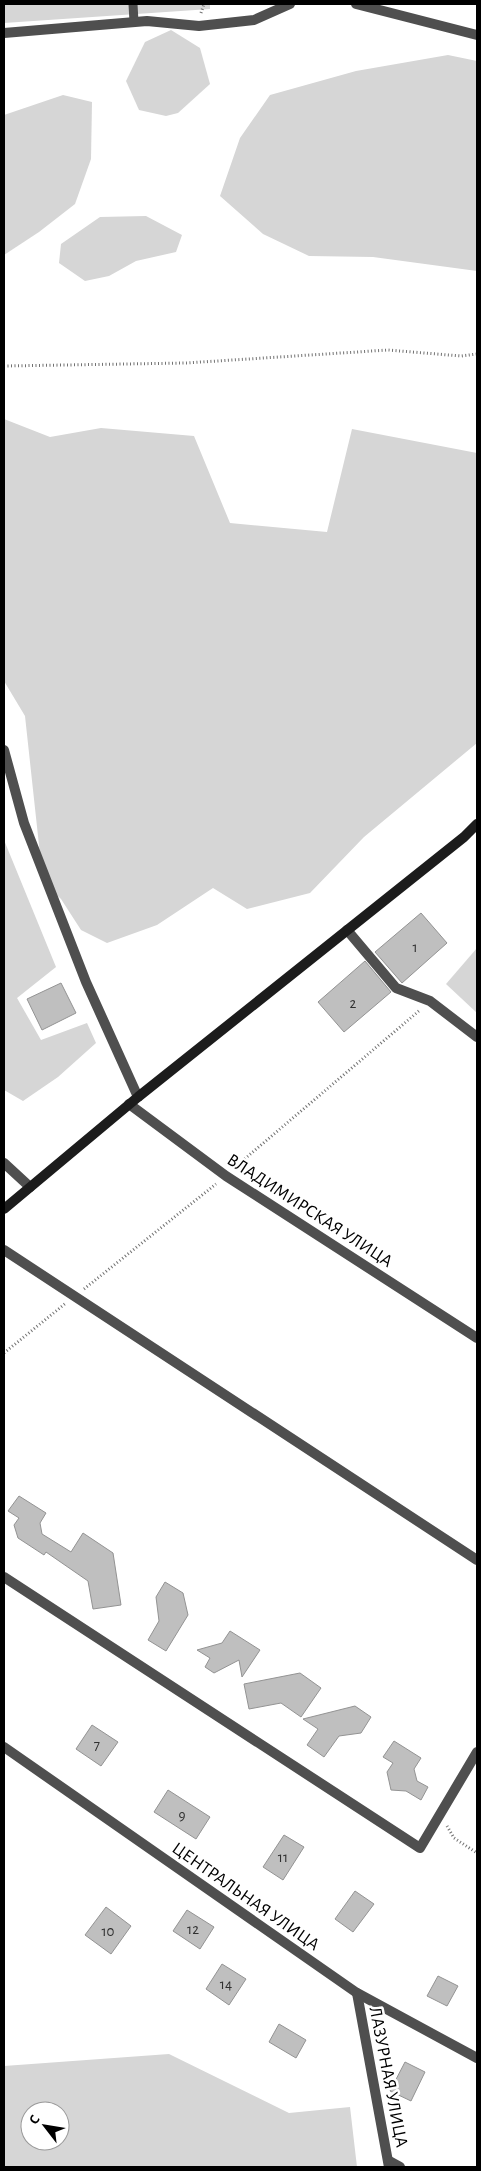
<svg xmlns="http://www.w3.org/2000/svg" width="481" height="2171" viewBox="0 0 481 2171" font-family="'Alegreya Sans',sans-serif">
	<style>
		.green { fill: #d6d6d6; fill-rule: evenodd }
		.building { fill: #bfbfbf; stroke: #939393 }
		.lines { fill: none; stroke-linecap: round; stroke-linejoin: round }
		.path { stroke: #717171; stroke-width: 3; stroke-dasharray: 1 2.5; stroke-linecap: butt }
		.lane { stroke: #4f4f4f; stroke-width: 9 }
		.street { stroke: #4f4f4f; stroke-width: 10 }
		.secondary { stroke: #1c1c1c; stroke-width: 10 }
		.labels { text-anchor: middle; stroke-width: 5; stroke-linejoin: round; paint-order: stroke }
		.number-label { font-size: 15px; fill: #303030 }
		.street-label { font-size: 18px; fill: #000; stroke: #fff }
	</style>
	<rect width="100%" height="100%" fill="#fff"/>
	<g class="green">
		<path d="M4 4H210V9L4 23Z"/>
		<path d="M171 30 200 48 210 84 178 113 166 116 139 110 126 81 145 42Z"/>
		<path d="M448 55 477 61V271L373 257 309 256 263 234 220 196 240 138 270 95 356 71Z"/>
		<path d="M63 95 92 102 91 159 75 204 39 232 4 255V115Z"/>
		<path d="M146 216 182 235 176 252 136 261 109 276 85 281 59 263 61 244 100 217Z"/>
		<path d="M4 419 50 437 101 428 194 436 230 523 327 532 352 429 477 453V743L364 837 310 893 247 909 213 888 157 925 107 943 81 930 61 899 43 882 25 716 4 681Z"/>
		<path d="M4 840 56 967 17 998 41 1040 87 1023 96 1043 58 1077 23 1101 4 1090Z"/>
		<path d="M477 948V1013L446 984Z"/>
		<path d="M169 2054 289 2113 350 2107 357 2167H4V2066ZM30 2111H60V2141H30Z"/>
	</g>
	<g class="building">
		<path d="M421 913 447 943 402 983 375 952Z"/>
		<path d="M365 961 391 992 344 1032 318 1002Z"/>
		<path d="M61 983 76 1013 42 1030 27 999Z"/>
		<path d="M19 1496 46 1513 40 1523 42 1534 71 1552 83 1533 113 1553 121 1605 93 1609 88 1581 46 1552 44 1555 18 1538 14 1525 19 1518 8 1511Z"/>
		<path d="M165 1582 183 1593 188 1615 166 1651 148 1640 159 1621 156 1597Z"/>
		<path d="M230 1631 260 1650 242 1677 239 1660 214 1673 205 1667 210 1658 197 1650 222 1643Z"/>
		<path d="M300 1673 321 1688 301 1717 281 1703 249 1709 244 1684Z"/>
		<path d="M355 1706 371 1717 361 1733 339 1736 324 1757 307 1745 318 1729 303 1719Z"/>
		<path d="M92 1725 118 1742 101 1766 76 1749Z"/>
		<path d="M394 1741 421 1758 414 1769 417 1781 428 1787 421 1800 406 1791 391 1790 387 1772 393 1763 383 1757Z"/>
		<path d="M168 1790 210 1817 196 1839 154 1812Z"/>
		<path d="M284 1835 304 1847 283 1880 263 1867Z"/>
		<path d="M355 1891 374 1904 353 1932 335 1919Z"/>
		<path d="M106 1907 131 1926 111 1954 85 1935Z"/>
		<path d="M187 1910 214 1927 200 1949 173 1931Z"/>
		<path d="M222 1964 246 1979 229 2005 206 1989Z"/>
		<path d="M438 1976 458 1986 447 2006 427 1996Z"/>
		<path d="M279 2024 306 2040 296 2058 269 2042Z"/>
		<path d="M405 2062 425 2072 411 2101 390 2091Z"/>
	</g>
	<g class="lines">
		<g class="path">
			<path d="M201 13 204 4"/>
			<path d="M4 366 186 363 388 350 461 356 477 354"/>
			<path d="M234 1168 420 1010"/>
			<path d="M84 1289 216 1184"/>
			<path d="M4 1353 66 1303"/>
			<path d="M447 1826 454 1838 477 1853"/>
		</g>
		<path class="lane" d="M133 4 134 22"/>
		<g class="street">
			<path d="M356 4 477 35"/>
			<path d="M4 33 147 21 199 26 254 20 290 4"/>
			<path d="M4 750 24 823 86 982 138 1097"/>
			<path d="M347 930 396 988 430 1001 477 1037"/>
			<path d="M129 1104 226 1176 477 1338"/>
			<path d="M4 1163 30 1187"/>
			<path d="M4 1250 477 1560"/>
			<path d="M4 1577 420 1848 477 1752"/>
			<path d="M4 1747 357 1993 477 2058"/>
			<path d="M357 1993 389 2167"/>
			<path d="M389 2161 400 2167"/>
		</g>
		<path class="secondary" d="M4 1209 138 1097 464 837 477 824"/>
	</g>
	<g class="labels">
		<g class="number-label">
			<text x="415" y="952">1</text>
			<text x="353" y="1008">2</text>
			<text x="97" y="1750">7</text>
			<text x="182" y="1820">9</text>
			<text x="283" y="1862">11</text>
			<text x="193" y="1934">12</text>
			<text x="108" y="1936">10</text>
			<text x="226" y="1989">14</text>
		</g>
		<g class="street-label">
			<text transform="translate(310 1210) rotate(33)" y="6">ВЛАДИМИРСКАЯ УЛИЦА</text>
			<text transform="translate(246 1896) rotate(35)" y="6">ЦЕНТРАЛЬНАЯ УЛИЦА</text>
			<text transform="translate(389 2077) rotate(79)" y="6">ЛАЗУРНАЯ УЛИЦА</text>
		</g>
	</g>
	<rect width="481" height="2171" fill="none" stroke="#000000" stroke-width="10"/>
	<g transform="translate(45 2126) rotate(301)"><circle r="24" fill="#ffffff" stroke="#999999"/>
	<path d="M0-4L9 19L0 12L-9 19Z" fill="#000000"/>
	<text y="-8" font-size="14" font-weight="bold" text-anchor="middle" fill="#000000">С</text>
	</g>
</svg>
